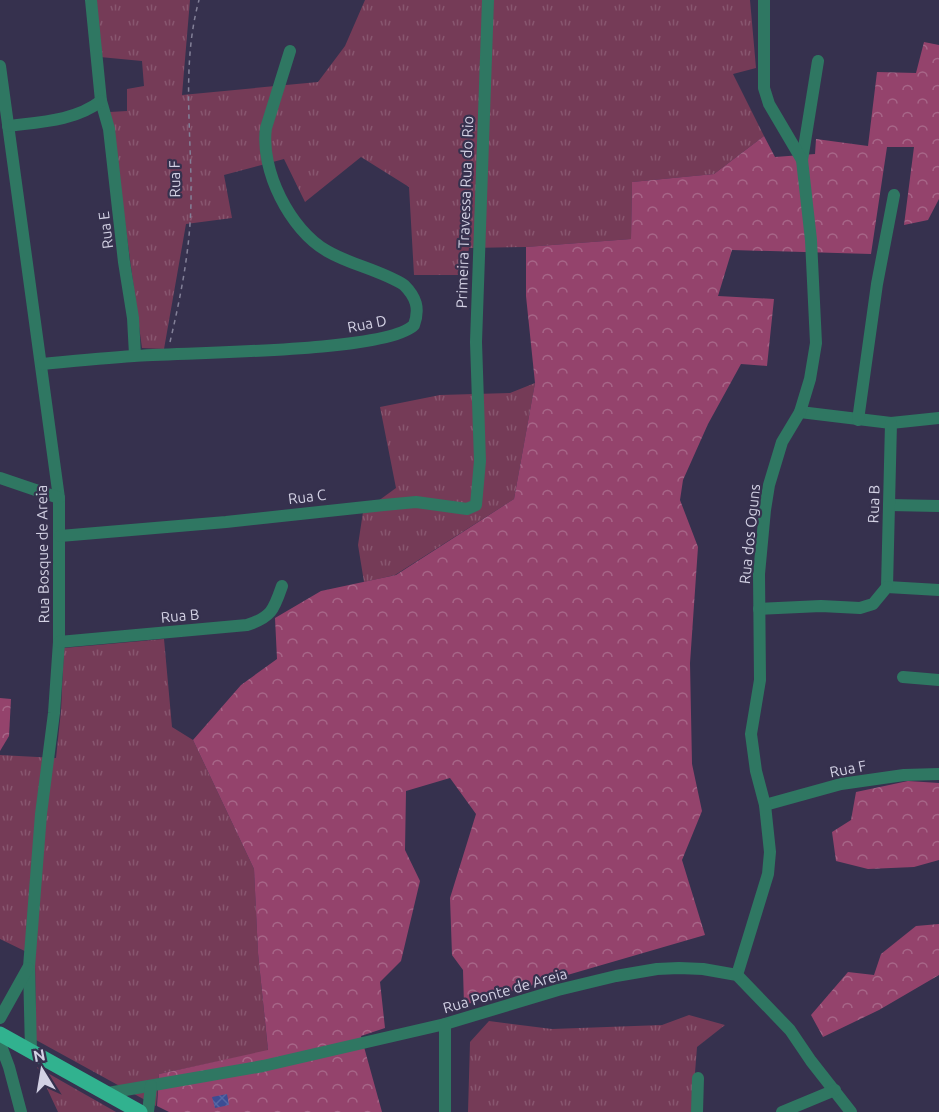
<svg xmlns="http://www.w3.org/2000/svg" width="939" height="1112" viewBox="0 0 939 1112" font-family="Ubuntu,sans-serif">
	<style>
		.grass { fill: url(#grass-tufts) }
		.forest { fill: url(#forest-crowns) }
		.building { fill: url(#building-cross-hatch) }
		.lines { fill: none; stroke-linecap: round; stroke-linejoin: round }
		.path { stroke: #838098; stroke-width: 1.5; stroke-dasharray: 4.5 4.5; stroke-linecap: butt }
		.street { stroke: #2f7762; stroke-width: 12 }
		.primary { stroke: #31b28f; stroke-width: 15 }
		.labels { text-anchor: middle; stroke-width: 4.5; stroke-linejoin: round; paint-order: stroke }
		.street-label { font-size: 15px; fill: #d3d1e4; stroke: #36314e }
	</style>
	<defs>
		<pattern id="grass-tufts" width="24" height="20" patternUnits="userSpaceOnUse" patternTransform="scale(1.5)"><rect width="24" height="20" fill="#753b57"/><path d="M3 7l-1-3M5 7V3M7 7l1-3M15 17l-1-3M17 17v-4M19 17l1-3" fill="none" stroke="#88566f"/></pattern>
		<pattern id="forest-crowns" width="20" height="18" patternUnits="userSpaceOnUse" patternTransform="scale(1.5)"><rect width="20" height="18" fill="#94436c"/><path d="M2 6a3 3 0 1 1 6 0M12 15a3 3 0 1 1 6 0" fill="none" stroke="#a76688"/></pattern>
		<pattern id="building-cross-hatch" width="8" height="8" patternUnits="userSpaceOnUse" patternTransform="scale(1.5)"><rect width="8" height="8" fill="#3b4d94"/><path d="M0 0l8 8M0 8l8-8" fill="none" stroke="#5666a3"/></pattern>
	</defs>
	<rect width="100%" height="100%" fill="#36314e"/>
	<g class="grass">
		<path d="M96 0H190L182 95 318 82 345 46 365 0H750L756 68 733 74 764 136 714 174 632 182 631 239 526 247 469 248 465 275H414L409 187 361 157 305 202 284 159 224 175 232 218 186 224 164 349 142 348 110 112 127 111V89L144 86 142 61 100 57Z"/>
		<path d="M535 383 514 499 395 575 364 582 358 545 363 512 396 488 380 407 440 395 510 393Z"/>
		<path d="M164 639 172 727 193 740 254 869 258 953 268 1051 159 1074 156 1106 36 1040 35 956 0 939V755L56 758 61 711 64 648Z"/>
		<path d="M689 1015 725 1025 697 1047 692 1112H468L470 1042 489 1021 552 1029 662 1025Z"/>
		<path d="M37 1067 116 1112H58Z"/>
	</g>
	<g class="forest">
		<path d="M924 42 939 45V199L928 220 904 225 914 147H887L871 254 732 250 718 296 774 299 767 366 741 364 708 424 683 480 680 500 698 547 690 663 692 764 702 811 682 860 705 935 464 1005 463 970 452 955 450 898 476 814 450 778 406 791 405 850 420 881 401 961 380 982 385 1028 361 1036 382 1112H169L157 1106 159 1074 268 1050 258 953 254 869 193 740 241 685 277 659 275 618 321 591 396 575 514 499 535 383 526 296V247L631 239 632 182 714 174 764 136 775 157 815 154 816 139 868 146 877 72 916 73Z"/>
		<path d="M0 698 11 699 9 736 0 751Z"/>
		<path d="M908 781 939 783V860L914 867 868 869 836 861 832 832 851 820 856 792Z"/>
		<path d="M939 924V975L879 1010 823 1037 811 1015 848 972 874 975 881 954 916 926Z"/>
	</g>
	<path class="building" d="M227 1094 229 1105 215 1108 212 1097Z"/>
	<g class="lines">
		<path class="path" d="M170 342C181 295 190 250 191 202 192 134 181 66 199 0"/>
		<g class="street">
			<path d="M91 0 101 101 109 129 124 262 133 318 135 355"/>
			<path d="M0 66 59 498V642L54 713 41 814 29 967 31 1051"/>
			<path d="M8 126C40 122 75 121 101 101"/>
			<path d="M802 160 818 61"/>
			<path d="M42 364C73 361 103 358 134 356 182 352 387 353 414 325 420 308 416 297 404 285 380 270 351 265 327 251 290 230 260 170 266 128L290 51"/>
			<path d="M800 412 891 423 939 418"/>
			<path d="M858 420 877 284 894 195"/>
			<path d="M0 478 59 498"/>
			<path d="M889 505 939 506"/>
			<path d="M60 536 226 522 384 505 416 502 467 509 476 505 480 461 476 342 488 0"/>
			<path d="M887 587 891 423"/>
			<path d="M887 587 939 590"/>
			<path d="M759 609 821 606 860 608 873 604 887 587"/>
			<path d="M59 642 247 625C272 617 274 609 282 586"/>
			<path d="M903 677 939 680"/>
			<path d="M765 805 841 784 904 775 939 774"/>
			<path d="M737 975 768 874 770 852 765 805 756 771 751 734 760 680 759 574 765 510 769 485 782 442 800 412 810 379 816 343 811 240 802 160 769 104 764 88V0"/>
			<path d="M0 1018 28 968"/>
			<path d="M0 1043 9 1067 21 1112"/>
			<path d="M108 1093 263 1066 445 1024 558 990 616 976 657 969 679 968 703 969 737 975 790 1030 811 1061 851 1112"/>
			<path d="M148 1112 151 1086"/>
			<path d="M445 1112V1024"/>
			<path d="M697 1112 698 1078"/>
			<path d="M782 1112 835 1090"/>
		</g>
		<path class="primary" d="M0 1034 140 1112"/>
	</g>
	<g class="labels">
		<g class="street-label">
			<text transform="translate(175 179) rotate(-91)" y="5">Rua F</text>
			<text transform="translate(465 212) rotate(-88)" y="5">Primeira Travessa Rua do Rio</text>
			<text transform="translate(106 230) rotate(-97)" y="5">Rua E</text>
			<text transform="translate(367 324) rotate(-11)" y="5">Rua D</text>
			<text transform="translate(307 497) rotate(-7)" y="5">Rua C</text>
			<text transform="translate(874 504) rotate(-88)" y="5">Rua B</text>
			<text transform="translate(750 534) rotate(-84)" y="5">Rua dos Oguns</text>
			<text transform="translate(43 554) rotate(-91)" y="5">Rua Bosque de Areia</text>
			<text transform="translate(180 616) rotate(-5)" y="5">Rua B</text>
			<text transform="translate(848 769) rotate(-11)" y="5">Rua F</text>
			<text transform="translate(505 991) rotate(-16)" y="5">Rua Ponte de Areia</text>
		</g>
	</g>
	<g transform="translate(42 1070) rotate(349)" stroke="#36314e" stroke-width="4.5" paint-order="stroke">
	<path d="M0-4.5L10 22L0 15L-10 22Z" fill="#d3d1e4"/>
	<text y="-9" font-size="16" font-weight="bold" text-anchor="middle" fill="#d3d1e4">N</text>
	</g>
</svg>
